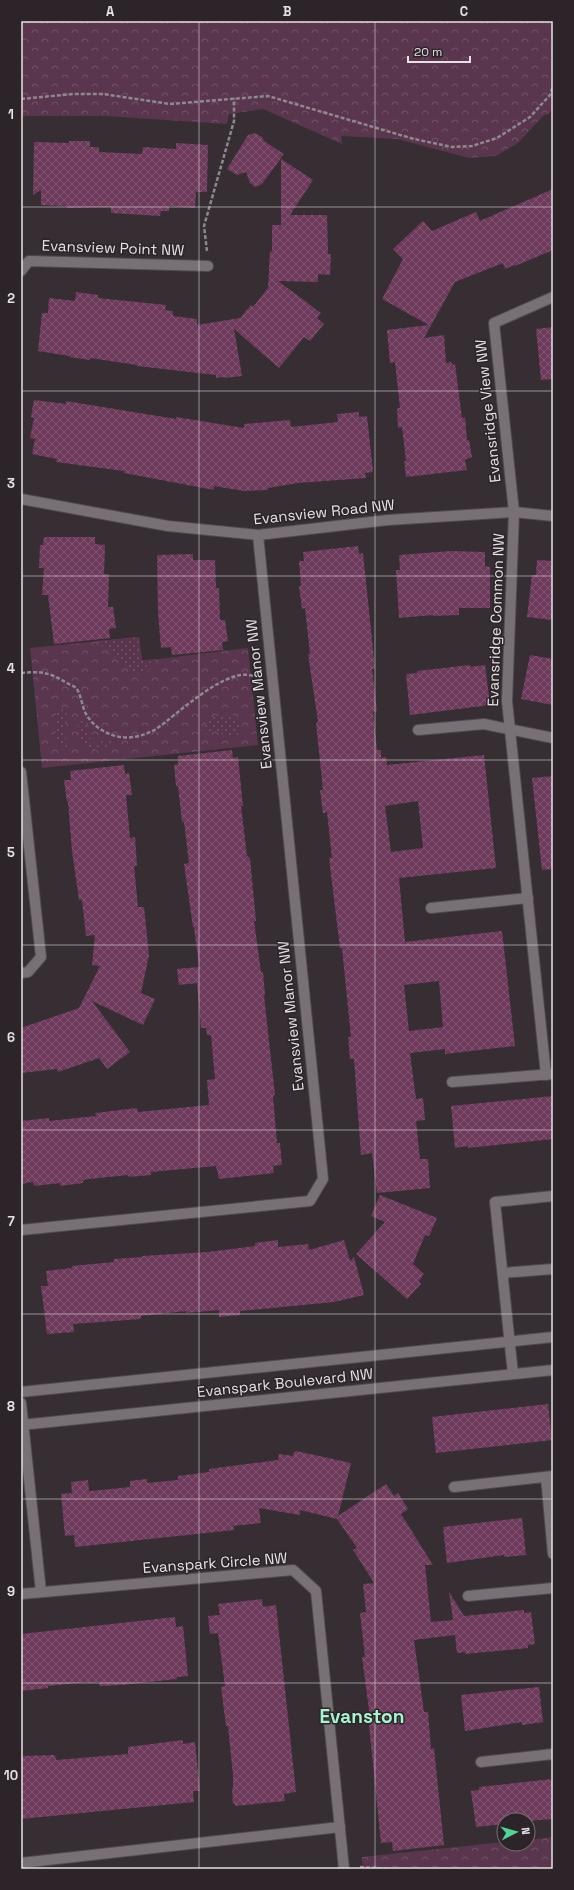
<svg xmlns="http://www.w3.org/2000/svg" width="574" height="1890" viewBox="0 0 574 1890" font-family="'Space Grotesk',sans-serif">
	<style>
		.park { fill: url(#park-crowns) }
		.garden { fill: url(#garden-dots) }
		.building { fill: url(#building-cross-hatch); fill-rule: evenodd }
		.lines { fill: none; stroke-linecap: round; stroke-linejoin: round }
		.minor-casing { stroke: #514b4f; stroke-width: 12 }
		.path { stroke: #8f888c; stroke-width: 2.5; stroke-dasharray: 4 2; stroke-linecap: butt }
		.minor { stroke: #797075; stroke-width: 10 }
		.grid { fill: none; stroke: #e6e1e4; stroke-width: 1; stroke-opacity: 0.55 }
		.labels { text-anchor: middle; stroke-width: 3; stroke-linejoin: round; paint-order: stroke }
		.street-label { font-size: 15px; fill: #e6e1e4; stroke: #2c2429 }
		.district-label { font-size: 19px; font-weight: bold; fill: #a4f6cc; stroke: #2c2429 }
		.neatline { fill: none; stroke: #e6e1e4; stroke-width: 1.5 }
		.grid-label { font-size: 13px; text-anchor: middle; font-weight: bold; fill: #e6e1e4 }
	</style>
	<defs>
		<pattern id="park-crowns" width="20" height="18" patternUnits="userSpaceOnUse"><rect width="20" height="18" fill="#59364d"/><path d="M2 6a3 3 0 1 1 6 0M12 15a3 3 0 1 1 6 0" fill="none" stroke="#715366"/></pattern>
		<pattern id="garden-dots" width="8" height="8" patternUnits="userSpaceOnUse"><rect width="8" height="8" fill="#59364d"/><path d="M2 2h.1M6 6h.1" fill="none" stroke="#715366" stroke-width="1.8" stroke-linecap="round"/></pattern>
		<pattern id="building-cross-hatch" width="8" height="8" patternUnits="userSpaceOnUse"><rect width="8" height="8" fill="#6d3a5c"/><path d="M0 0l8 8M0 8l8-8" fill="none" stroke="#825673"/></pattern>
	</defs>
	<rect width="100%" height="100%" fill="#362e33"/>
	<g class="park">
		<path d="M21 21H553V111L543 116 518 143 496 156 469 158 397 139 341 136 342 144 263 109 229 114 227 124 105 116H21Z"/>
		<path d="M139 637 142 661 248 648 258 745 42 768 30 648Z"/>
		<path d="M553 1837V1869H363L362 1857 504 1842V1844H528V1840Z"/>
	</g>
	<g class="garden">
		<path d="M139 637 142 660 156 659 150 670 141 674 132 673 97 641Z"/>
		<path d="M60 709 65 710 68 716 63 733 71 747 68 752 62 750C55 736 53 725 57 710Z"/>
		<path d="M229 714C238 716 242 722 241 730L231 738 216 731 208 734 202 733C205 719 216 715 229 714Z"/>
		<path d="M84 717C89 727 85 737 96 744L109 738 116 741C104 752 93 754 79 743L78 722Z"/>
	</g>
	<g class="building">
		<path d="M255 133 262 137 264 141 284 154 262 184 255 187 250 183 246 172 237 175 227 169 248 135Z"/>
		<path d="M69 141H90V147H99V152L142 154 143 147 176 149V143L208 145 207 192H196L195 208 169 206V211H161L160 216 111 213V207L67 208V206L41 205V190L33 195 34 142 69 143Z"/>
		<path d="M281 159 313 180 290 215H327L328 254H331L330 275 318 274V282L278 281 321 313 317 318 324 324 310 341 304 337 279 368 234 329 242 376 225 378V377L216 378V375L137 366V365L90 358V360L69 357 70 356 38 351 42 313H48L49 298 75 301 76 292 98 295V298L166 305 165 310 173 311V316L197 319V325L240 318 251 305 253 307 268 288 270 251 272 252V225H281Z"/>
		<path d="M553 189V250L515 266 514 265 505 269 503 263 455 282 424 338 444 335 446 363 451 362 452 365 455 364 462 418 465 417 467 440H469L472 457 465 460 467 470 406 477 404 461H406L402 427 398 428 397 408H400L395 362 390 363 387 330 429 325 382 299 403 259 393 249 423 221 432 231 476 212 480 221Z"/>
		<path d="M553 327V379L541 380 536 329Z"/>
		<path d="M34 400 66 404V401L176 419V417L244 428V424L290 420 291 427 338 422 337 414 359 412V417L367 416 373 472 365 473 366 478 298 483 268 488V490L244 491 214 486V490L124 473V471L56 462 57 459 32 454 35 439 30 438 34 418 31 417Z"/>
		<path d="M44 537H95V544L105 545 104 574H109L108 607H113L116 628 109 629 110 638 54 644 48 595H42L44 568H39L40 545H43Z"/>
		<path d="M358 546 359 554 363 553 375 669H372L377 711 373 712 377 750H381V758L386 757 387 765 484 755 496 868 399 878 405 942 502 931 515 1046 445 1054V1049L410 1053 416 1099 423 1098 425 1120 416 1121 420 1159H428L430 1188 377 1193 372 1153 361 1155 354 1059H350L348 1037H351L342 948H340L329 858H332L327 812 323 813 320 790H323L316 723 318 722 308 654H310L305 608 302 609 299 586H301L299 561H304L303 552ZM418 801 423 848 391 852 385 806ZM439 981 443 1027 409 1031 404 985Z"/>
		<path d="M450 551 485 552V566L490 567V608H459V615L433 616V615L399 618 396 570H400L399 555Z"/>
		<path d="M193 554V560H215L216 588H219L220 620H225L228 641 222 642 223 650 172 655 171 647 161 648 158 613 157 555Z"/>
		<path d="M537 560 553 561V620L527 617 532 575H536Z"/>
		<path d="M530 655 553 659V705L521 699Z"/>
		<path d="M470 665V667L485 665 490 705 410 715 406 674 417 673V671Z"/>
		<path d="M232 750 233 758 238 757 243 806H241L247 856 250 858 256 921H254L261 972H263L265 995 264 996 275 1095 273 1096 277 1143H280L282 1165 273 1166 274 1173 219 1179 216 1166 151 1172V1175L129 1177 128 1175 89 1179 83 1180V1183L60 1186V1183L34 1186 33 1182 21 1184V1121L49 1118V1121L96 1116 95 1113 137 1108 138 1112 209 1105 207 1080 215 1079 211 1035H207L206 1028H201L197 983 179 985 177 969 199 967 194 927H193L184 864 189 863 184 822H182L178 786H176L174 765 178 764V756Z"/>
		<path d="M124 765 125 774 129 773 132 795H126L130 838 135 837 137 866H134L138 907H144L149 955 141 993 155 999 143 1025 92 1001 130 1052 107 1069 99 1058 58 1072 57 1069 21 1073V1028L79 1008 100 966 92 965 95 935 86 936 82 900H79L72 851 68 802H67L64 780H71L70 771Z"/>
		<path d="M553 776V869L542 870 532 778Z"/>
		<path d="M553 1096V1139L468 1148V1146L455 1148 451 1106Z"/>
		<path d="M380 1195 437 1218 429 1236 425 1235 413 1264 424 1274 419 1281 421 1284 407 1299 356 1254 385 1222 371 1216Z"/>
		<path d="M278 1240V1247L308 1244 309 1250 344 1240 350 1261 354 1257 364 1295 334 1302 240 1311V1315L219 1317V1310L186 1313V1311L141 1316V1319L73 1324 74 1332 47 1334 41 1286H48L46 1271 72 1268V1266L114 1262V1259L142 1257V1256L208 1252 255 1246V1243Z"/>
		<path d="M548 1404 552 1440 436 1453 432 1417Z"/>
		<path d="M296 1451 351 1463 338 1516 386 1484 394 1496 398 1493 408 1509 401 1514 433 1565H425L431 1622 453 1620 449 1592 464 1616 524 1610V1613L531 1612 535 1644 528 1645V1648L465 1654V1652L457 1653 455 1635 414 1640 424 1712H428L431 1749 434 1748 444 1845 393 1851 392 1842 381 1843 369 1725H371L362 1657H365L360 1613 366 1612 363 1584 374 1583 353 1550 357 1548 337 1519 300 1510V1515L259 1508 261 1523 233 1526 234 1530 75 1547 74 1535 65 1536 61 1494 72 1493 71 1482 88 1480 89 1491H91L130 1487V1481L147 1479V1483L178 1480V1476L209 1472V1469L278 1460 279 1454 293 1456 294 1452Z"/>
		<path d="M522 1518 526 1555 504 1557V1555L447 1563 443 1527Z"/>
		<path d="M262 1599 263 1607 276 1605 296 1792 284 1794 285 1801 235 1806V1804H233L232 1788H233V1775L228 1726H226L221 1687 225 1686 218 1633 210 1634 208 1616 220 1615 218 1604Z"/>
		<path d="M175 1617 176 1627 183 1626 188 1676 177 1677V1679L121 1685 100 1686 99 1682 88 1683V1682L48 1686V1688L21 1691V1634Z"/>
		<path d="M539 1687 543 1722 522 1725V1722L465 1731 461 1695Z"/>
		<path d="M183 1740V1744L195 1742 200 1791H193L194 1802 21 1819V1756L55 1755 56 1760 128 1754V1747Z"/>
		<path d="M553 1779V1819L528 1821V1820H504V1824L476 1827 471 1791 479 1790V1787Z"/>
	</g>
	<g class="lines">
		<defs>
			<g id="minor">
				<path d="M21 271 29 261 208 266"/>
				<path d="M21 499 168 526 258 535 388 520 514 512 553 516"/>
				<path d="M418 730 484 724 553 738"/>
				<path d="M21 772 41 957 28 972 21 973"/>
				<path d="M431 908 528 898"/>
				<path d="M546 1075 507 701 514 512 494 323 553 297"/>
				<path d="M452 1082 553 1074"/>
				<path d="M21 1230 310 1201 323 1179 258 535"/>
				<path d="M503 1273 553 1269"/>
				<path d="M513 1374 495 1202 553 1196"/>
				<path d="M21 1392 553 1337"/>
				<path d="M21 1403 41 1592"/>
				<path d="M21 1425 553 1370"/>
				<path d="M546 1477 553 1554"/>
				<path d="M454 1487 553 1476"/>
				<path d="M21 1594 293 1570 316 1591 344 1869"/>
				<path d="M468 1596 553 1588"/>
				<path d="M481 1762 553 1754"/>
				<path d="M21 1863 340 1827"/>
			</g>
		</defs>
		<use href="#minor" class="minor-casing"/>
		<g class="path">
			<path d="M21 99 73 94H103L170 104 268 96 414 139 452 147 472 146 497 138 530 117 550 95 553 86"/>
			<path d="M207 251 204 226 234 121V98"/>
			<path d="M21 673C41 671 49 672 67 683 70 685 75 686 77 689 81 696 82 705 85 712 93 729 115 740 133 737 141 736 149 733 156 729 176 716 231 661 257 678"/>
			<path d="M360 1867 390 1869"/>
		</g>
		<use href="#minor" class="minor"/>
	</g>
	<path class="grid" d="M199 21V1869M375 21V1869M21 207H553M21 391H553M21 576H553M21 760H553M21 945H553M21 1130H553M21 1314H553M21 1499H553M21 1683H553"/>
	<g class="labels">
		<g class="street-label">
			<text transform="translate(113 248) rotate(2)" y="5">Evansview Point NW</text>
			<text transform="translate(488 411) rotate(-96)" y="5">Evansridge View NW</text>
			<text transform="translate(324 512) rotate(-6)" y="5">Evansview Road NW</text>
			<text transform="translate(496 620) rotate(-88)" y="5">Evansridge Common NW</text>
			<text transform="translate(259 694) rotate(-96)" y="5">Evansview Manor NW</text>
			<text transform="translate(291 1016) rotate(-96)" y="5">Evansview Manor NW</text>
			<text transform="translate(285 1383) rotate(-6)" y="5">Evanspark Boulevard NW</text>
			<text transform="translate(215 1563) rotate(-4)" y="5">Evanspark Circle NW</text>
		</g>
		<g class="district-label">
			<text x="362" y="1723">Evanston</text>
		</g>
	</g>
	<rect width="574" height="1890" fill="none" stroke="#2c2429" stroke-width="44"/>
	<g transform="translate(516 1832) rotate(84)"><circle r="19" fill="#2c2429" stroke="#767074"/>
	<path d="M0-3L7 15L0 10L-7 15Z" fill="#4fd399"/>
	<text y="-6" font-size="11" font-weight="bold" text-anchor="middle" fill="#e6e1e4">N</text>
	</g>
	<path d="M408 56v6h62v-6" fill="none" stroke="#e6e1e4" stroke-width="2"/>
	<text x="414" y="56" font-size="12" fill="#e6e1e4" stroke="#2c2429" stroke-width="3" paint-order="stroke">20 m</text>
	<rect x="22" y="22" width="530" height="1846" class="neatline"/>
	<g class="grid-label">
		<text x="110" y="16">A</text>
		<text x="287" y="16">B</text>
		<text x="464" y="16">C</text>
		<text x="11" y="119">1</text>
		<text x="11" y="303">2</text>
		<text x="11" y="488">3</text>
		<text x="11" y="673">4</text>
		<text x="11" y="857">5</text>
		<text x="11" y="1042">6</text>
		<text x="11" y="1226">7</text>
		<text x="11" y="1411">8</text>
		<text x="11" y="1596">9</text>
		<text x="11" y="1780">10</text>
	</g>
</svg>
